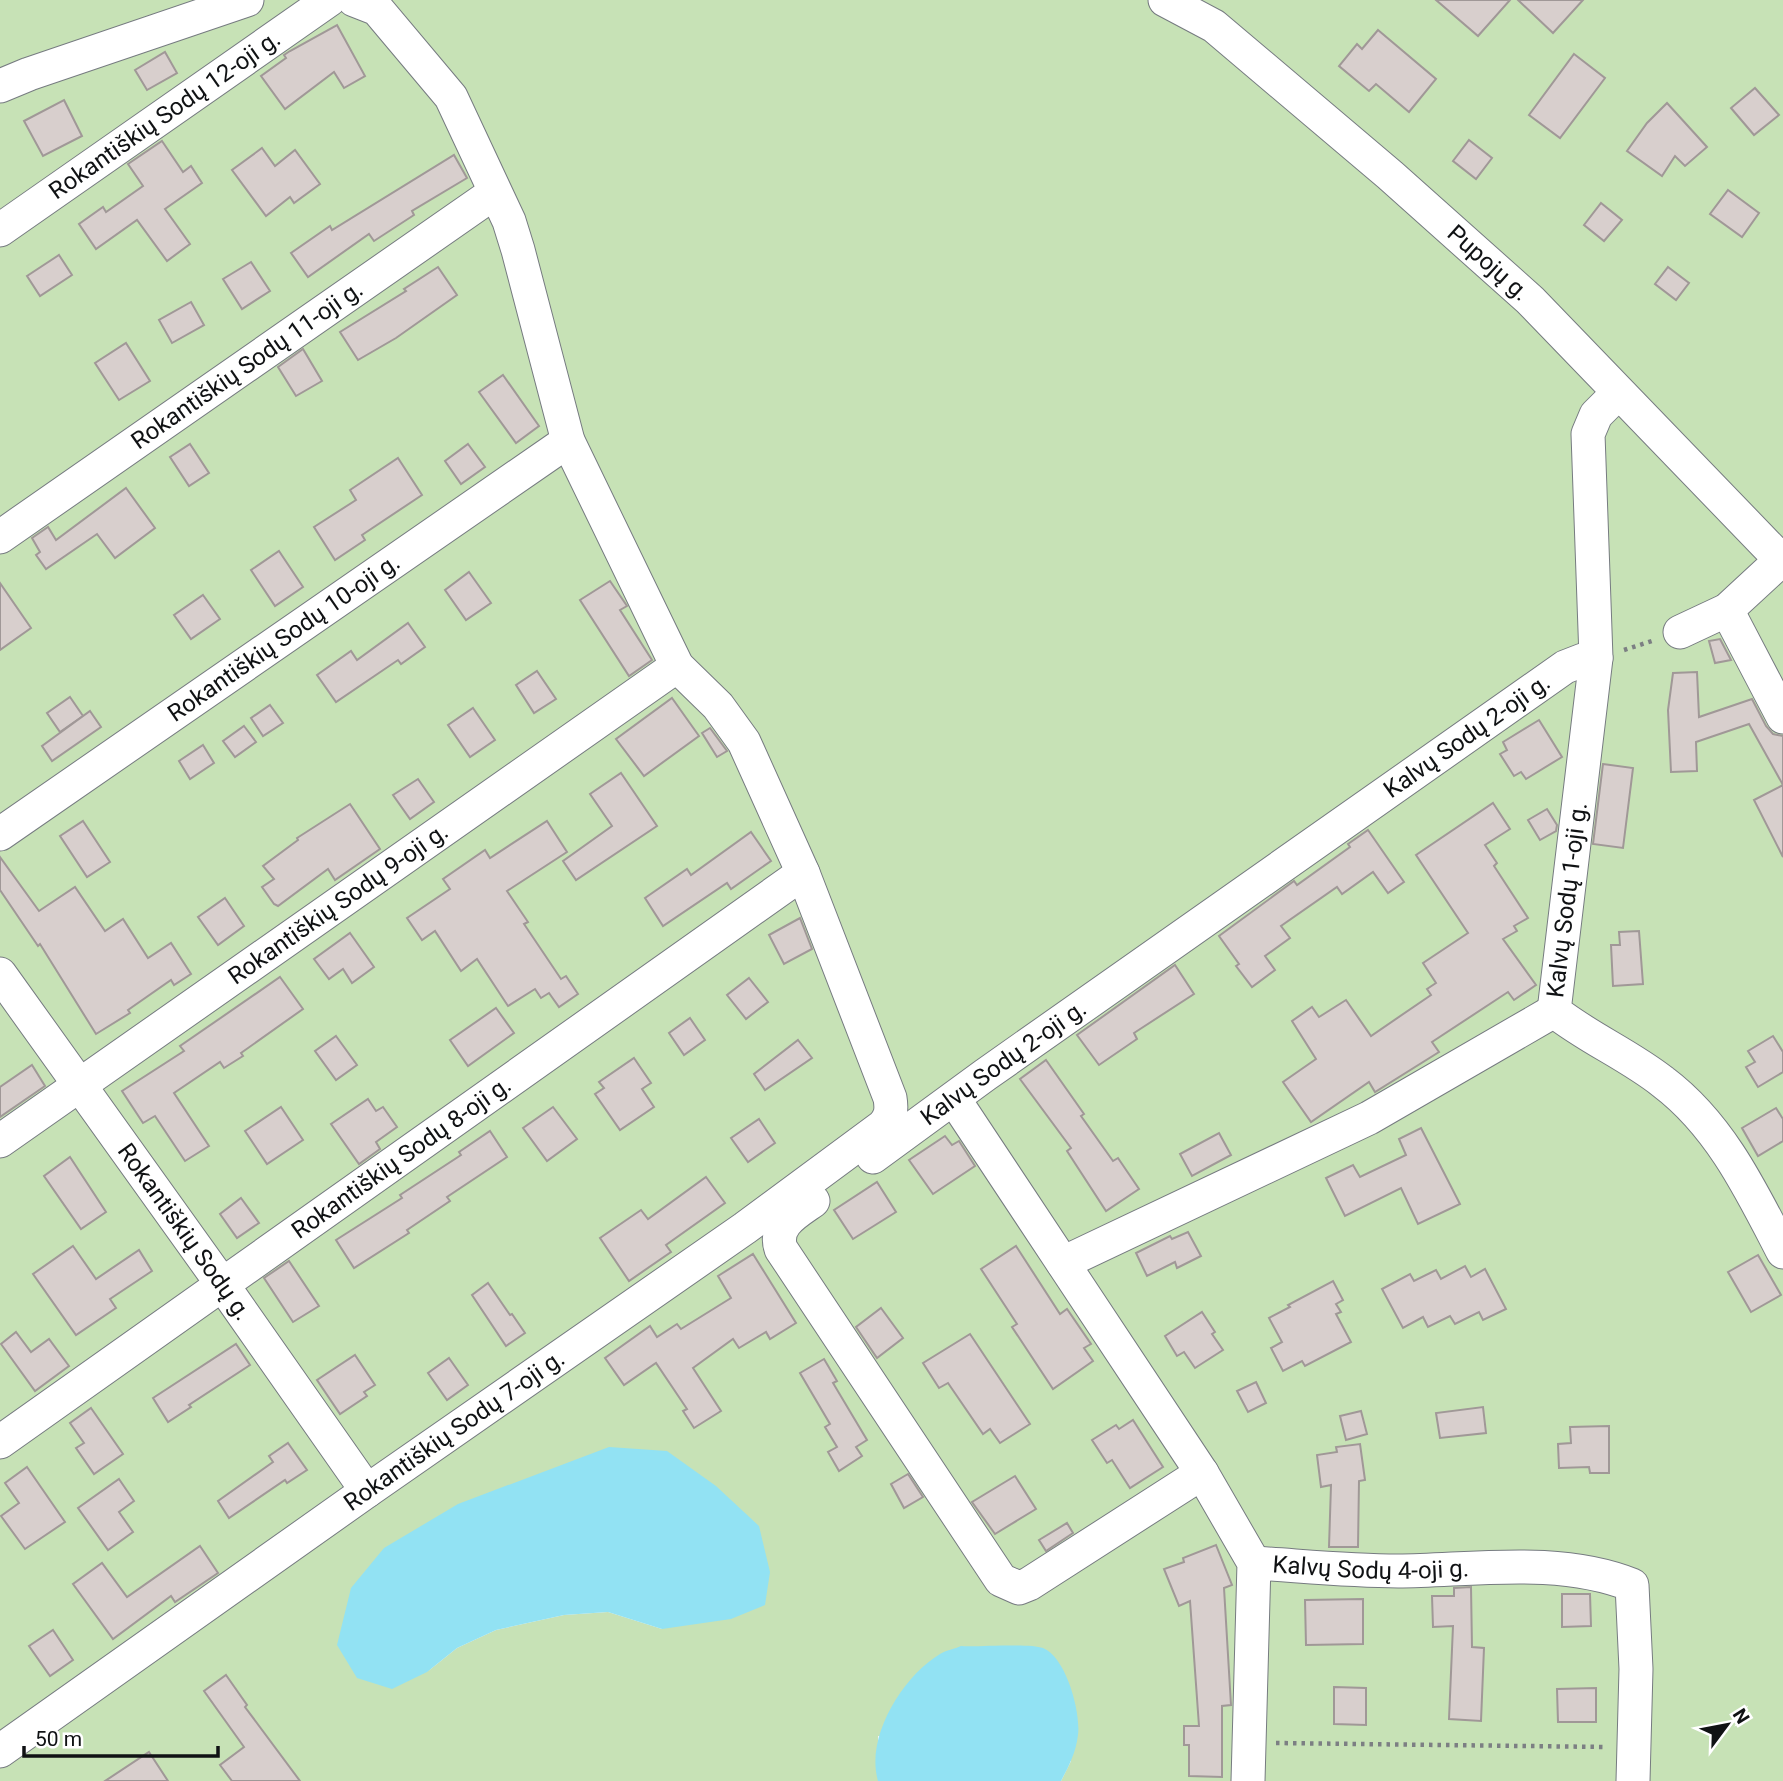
<svg xmlns="http://www.w3.org/2000/svg" width="1783" height="1781" viewBox="0 0 1783 1781" font-family="Roboto,sans-serif">
	<style>
		.green { fill: #c7e2b6; fill-rule: evenodd }
		.water { fill: #92e2f3 }
		.building { fill: #d8cfcd; stroke: #a09897; stroke-width: 2 }
		.lines { fill: none; stroke-linecap: round; stroke-linejoin: round }
		.minor-casing { stroke: #767b80; stroke-width: 35 }
		.path { stroke: #7c7f83; stroke-width: 4.5; stroke-dasharray: 3.5 5; stroke-linecap: butt }
		.minor { stroke: #fff; stroke-width: 33 }
		.labels { text-anchor: middle; stroke-width: 5; stroke-linejoin: round; paint-order: stroke }
		.street-label { font-size: 24px; fill: #101214; stroke: #fff }
	</style>
	<rect width="100%" height="100%" fill="#f3f8fe"/>
	<path class="green" d="M0 0H1783V1781H1061L1071 1761 878 1736V1781H0ZM667 1452 662 1629 608 1612 564 1615 496 1630 457 1648 427 1672Z"/>
	<g class="water">
		<path d="M609 1447 667 1451 716 1486 759 1526 770 1572 765 1605 731 1619 662 1629 608 1612 564 1615 496 1630 457 1648 427 1672 392 1689 357 1678 337 1645 351 1588 384 1548 458 1504Z"/>
		<path d="M961 1646C979 1647 1030 1643 1043 1648 1066 1657 1081 1712 1078 1735 1076 1752 1069 1766 1061 1781H878C865 1737 903 1676 940 1654 946 1650 955 1649 961 1646Z"/>
	</g>
	<g class="building">
		<path d="M1436 0H1510L1478 36Z"/>
		<path d="M1518 0H1583L1553 33Z"/>
		<path d="M337 25 365 76 344 88 334 72 285 109 261 76 286 58 284 55 290 51Z"/>
		<path d="M1378 30 1436 79 1409 112 1376 84 1369 91 1339 66 1357 44 1362 49Z"/>
		<path d="M165 52 177 73 147 90 135 70Z"/>
		<path d="M1574 54 1605 78 1560 138 1529 115Z"/>
		<path d="M1755 88 1779 115 1754 135 1731 108Z"/>
		<path d="M64 100 82 136 43 156 24 121Z"/>
		<path d="M1667 103 1707 147 1685 166 1675 156 1662 176 1627 151 1647 123Z"/>
		<path d="M1469 140 1492 158 1476 179 1453 161Z"/>
		<path d="M162 141 183 172 191 166 202 183 165 209 190 244 167 261 137 220 96 249 79 224 103 207 106 212 143 186 128 164Z"/>
		<path d="M262 148 275 166 295 150 320 184 294 203 290 197 266 216 232 170Z"/>
		<path d="M454 155 467 178 412 211 414 215 374 241 369 234 308 277 291 253 330 226 332 230Z"/>
		<path d="M1728 190 1759 213 1742 237 1710 214Z"/>
		<path d="M1601 203 1622 220 1604 241 1584 225Z"/>
		<path d="M59 255 72 275 40 296 27 276Z"/>
		<path d="M251 262 270 291 242 309 223 279Z"/>
		<path d="M438 267 457 295 396 338 358 360 340 332 406 291 404 289Z"/>
		<path d="M1668 267 1689 283 1676 300 1655 284Z"/>
		<path d="M191 302 204 325 172 343 159 320Z"/>
		<path d="M126 343 150 381 119 400 95 363Z"/>
		<path d="M303 349 322 381 296 396 278 367Z"/>
		<path d="M503 375 539 426 516 443 479 392Z"/>
		<path d="M190 444 209 473 189 486 170 457Z"/>
		<path d="M468 444 485 467 461 484 445 461Z"/>
		<path d="M398 458 422 495 362 535 365 540 335 560 314 527 356 500 350 490Z"/>
		<path d="M126 488 155 528 115 558 97 534 46 569 36 555 40 552 32 538 48 527 56 540Z"/>
		<path d="M279 551 303 587 275 606 251 570Z"/>
		<path d="M469 572 491 603 466 620 445 590Z"/>
		<path d="M610 581 627 606 620 610 652 660 629 676 580 600Z"/>
		<path d="M0 583 31 628 0 650Z"/>
		<path d="M203 595 220 619 191 639 174 615Z"/>
		<path d="M408 623 425 647 401 664 398 660 336 702 317 675 351 651 357 660Z"/>
		<path d="M1720 639 1731 660 1715 663 1709 641Z"/>
		<path d="M537 671 556 699 534 713 516 685Z"/>
		<path d="M1697 672 1699 717 1752 699 1766 726 1773 734 1783 736V785L1749 724 1696 742 1697 771 1671 772 1668 710 1673 673Z"/>
		<path d="M70 697 83 716 60 732 47 713Z"/>
		<path d="M672 698 699 736 644 776 616 739Z"/>
		<path d="M270 705 283 723 263 736 251 718Z"/>
		<path d="M473 708 495 740 470 757 448 725Z"/>
		<path d="M90 711 101 727 52 761 42 746Z"/>
		<path d="M1539 720 1562 757 1526 779 1521 772 1514 776 1500 754 1507 750 1503 742Z"/>
		<path d="M244 726 256 742 235 757 223 741Z"/>
		<path d="M710 728 727 751 717 757 702 733Z"/>
		<path d="M203 745 214 763 190 779 179 761Z"/>
		<path d="M1603 764 1633 768 1623 848 1593 844Z"/>
		<path d="M621 773 657 826 576 880 563 861 612 826 590 794Z"/>
		<path d="M418 779 434 802 410 819 393 795Z"/>
		<path d="M1783 785V857L1754 800Z"/>
		<path d="M1493 803 1510 829 1485 845 1497 863 1494 866 1528 918 1514 926 1517 931 1503 939 1536 985 1514 1000 1508 992 1432 1042 1439 1052 1375 1092 1369 1082 1311 1122 1283 1082 1316 1059 1292 1021 1312 1007 1319 1017 1346 1000 1371 1036 1431 995 1427 989 1436 983 1423 963 1468 933 1416 855Z"/>
		<path d="M350 804 380 849 335 880 328 869 278 906 274 904 262 887 274 879 263 866 298 840 297 838Z"/>
		<path d="M1547 809 1557 825 1556 831 1540 840 1528 820Z"/>
		<path d="M83 821 110 862 87 877 60 836Z"/>
		<path d="M547 821 567 852 507 891 528 922 524 924 561 979 566 976 578 994 559 1007 549 993 541 998 535 989 508 1006 477 959 461 971 435 931 422 940 407 918 450 889 443 879 485 850 490 858Z"/>
		<path d="M1368 830 1404 882 1388 893 1373 872 1342 894 1337 887 1281 926 1290 938 1265 956 1275 970 1252 987 1236 966 1239 964 1219 936 1294 881 1297 885 1350 847 1348 844Z"/>
		<path d="M751 832 771 861 731 889 727 883 663 926 645 898 687 869 691 875Z"/>
		<path d="M0 857 39 911 75 887 105 931 123 919 148 958 171 943 191 974 174 985 171 980 128 1010 130 1013 96 1034 40 944 38 946 0 890Z"/>
		<path d="M225 898 244 926 218 945 198 917Z"/>
		<path d="M800 918 812 949 784 964 769 935Z"/>
		<path d="M1639 931 1643 984 1613 986 1611 945H1620L1619 932Z"/>
		<path d="M350 933 374 967 352 983 343 969 329 979 314 959Z"/>
		<path d="M1175 965 1194 994 1134 1033 1137 1039 1099 1065 1077 1035Z"/>
		<path d="M280 977 303 1009 241 1053 243 1056 224 1068 220 1062 174 1093 209 1146 185 1161 155 1116 143 1123 122 1091 184 1051 180 1046Z"/>
		<path d="M749 978 768 1002 746 1019 727 995Z"/>
		<path d="M496 1008 514 1033 468 1066 450 1040Z"/>
		<path d="M690 1018 705 1040 684 1055 669 1033Z"/>
		<path d="M336 1036 357 1065 336 1080 315 1051Z"/>
		<path d="M1773 1036 1783 1052V1072L1758 1087 1746 1067 1755 1062 1748 1051Z"/>
		<path d="M798 1040 812 1058 765 1090 754 1074Z"/>
		<path d="M634 1058 651 1083 642 1089 654 1107 620 1130 595 1094 604 1088 599 1082Z"/>
		<path d="M1046 1060 1084 1114 1081 1116 1113 1161 1118 1158 1139 1189 1106 1211 1067 1151 1071 1148 1020 1079Z"/>
		<path d="M32 1065 45 1086 0 1117V1087Z"/>
		<path d="M368 1099 376 1111 383 1107 397 1127 376 1142 380 1149 359 1164 331 1124Z"/>
		<path d="M281 1107 303 1140 267 1164 245 1131Z"/>
		<path d="M553 1107 577 1139 547 1161 523 1128Z"/>
		<path d="M1776 1108 1783 1119V1141L1758 1156 1742 1128Z"/>
		<path d="M759 1119 775 1143 748 1162 731 1138Z"/>
		<path d="M1421 1128 1460 1204 1418 1224 1401 1188 1345 1216 1326 1178 1353 1165 1360 1177 1406 1155 1399 1139Z"/>
		<path d="M490 1131 507 1157 447 1197 450 1201 407 1230 409 1233 354 1268 336 1240 402 1198 400 1195 461 1155 459 1152Z"/>
		<path d="M1219 1133 1231 1155 1192 1176 1180 1154Z"/>
		<path d="M945 1136 952 1145 959 1141 975 1166 933 1194 909 1160Z"/>
		<path d="M70 1157 106 1212 81 1229 44 1176Z"/>
		<path d="M706 1177 725 1203 666 1245 671 1252 629 1281 600 1238 641 1210 648 1219Z"/>
		<path d="M877 1182 896 1212 853 1239 834 1210Z"/>
		<path d="M241 1198 259 1223 237 1238 220 1214Z"/>
		<path d="M1188 1232 1201 1256 1177 1268 1175 1262 1147 1276 1136 1253 1170 1236 1172 1239Z"/>
		<path d="M73 1246 96 1279 139 1250 152 1271 110 1299 116 1308 76 1335 33 1274Z"/>
		<path d="M1016 1246 1060 1314 1067 1309 1091 1344 1084 1348 1093 1361 1053 1389 1012 1327 1017 1324 981 1269Z"/>
		<path d="M753 1254 796 1323 770 1339 766 1332 739 1348 733 1339 693 1368 721 1411 694 1428 683 1411 687 1409 656 1363 624 1385 605 1358 650 1326 657 1337 677 1324 681 1329 731 1298 718 1276Z"/>
		<path d="M1758 1255 1781 1295 1751 1312 1728 1272Z"/>
		<path d="M289 1261 319 1306 293 1322 264 1278Z"/>
		<path d="M1465 1266 1471 1277 1485 1269 1506 1309 1483 1320 1479 1312 1455 1324 1450 1316 1428 1327 1423 1317 1403 1328 1382 1289 1410 1274 1414 1281 1436 1270 1441 1279Z"/>
		<path d="M1333 1281 1343 1300 1336 1304 1341 1312 1336 1314 1351 1342 1305 1366 1302 1361 1283 1371 1271 1348 1282 1342 1269 1318 1290 1307 1288 1305Z"/>
		<path d="M488 1283 510 1315 512 1314 525 1333 506 1346 472 1295Z"/>
		<path d="M881 1308 903 1338 877 1358 856 1327Z"/>
		<path d="M1202 1312 1215 1332 1212 1334 1223 1350 1195 1368 1184 1352 1177 1356 1165 1336Z"/>
		<path d="M16 1332 31 1352 49 1339 69 1366 35 1391 1 1344Z"/>
		<path d="M970 1334 1030 1424 1000 1443 990 1429 983 1434 948 1383 939 1388 923 1363Z"/>
		<path d="M236 1344 250 1365 189 1405 191 1407 168 1422 153 1398Z"/>
		<path d="M355 1355 375 1385 364 1392 367 1396 340 1414 317 1380Z"/>
		<path d="M449 1358 468 1385 447 1400 428 1373Z"/>
		<path d="M824 1359 837 1381 833 1383 867 1440 856 1447 862 1456 839 1471 828 1452 837 1447 825 1427 830 1424 800 1373Z"/>
		<path d="M1256 1382 1266 1403 1248 1412 1237 1391Z"/>
		<path d="M1483 1407 1486 1433 1440 1438 1436 1413Z"/>
		<path d="M91 1408 123 1454 94 1474 76 1448 84 1443 70 1423Z"/>
		<path d="M1361 1411 1367 1434 1346 1440 1340 1416Z"/>
		<path d="M1133 1420 1163 1467 1130 1488 1112 1460 1107 1463 1092 1440 1116 1425 1119 1429Z"/>
		<path d="M1609 1426V1473H1590L1589 1467 1559 1468 1558 1444 1571 1443 1570 1427Z"/>
		<path d="M288 1443 307 1470 287 1483 285 1480 229 1518 218 1501 273 1462 269 1456Z"/>
		<path d="M1360 1444 1365 1480 1359 1481 1358 1547H1329L1331 1485 1321 1487 1317 1455 1337 1452 1336 1447Z"/>
		<path d="M27 1467 65 1522 25 1549 1 1516 19 1503 5 1483Z"/>
		<path d="M908 1474 923 1497 904 1508 891 1484Z"/>
		<path d="M1015 1476 1036 1509 995 1534 972 1502Z"/>
		<path d="M119 1479 134 1501 119 1512 133 1532 108 1550 78 1508Z"/>
		<path d="M1067 1523 1073 1533 1046 1551 1039 1540Z"/>
		<path d="M1216 1545 1232 1585 1224 1588 1231 1705 1222 1706V1777L1189 1776V1745H1184V1726H1199L1190 1601 1179 1606 1164 1569 1184 1562 1183 1558Z"/>
		<path d="M200 1546 218 1573 175 1602 171 1596 113 1639 73 1584 102 1563 127 1597Z"/>
		<path d="M1471 1587 1472 1647 1484 1648 1481 1721 1449 1719 1453 1626 1433 1627 1432 1596H1454V1588Z"/>
		<path d="M1562 1594H1590L1591 1626 1562 1627Z"/>
		<path d="M1363 1599V1644L1306 1645 1305 1600Z"/>
		<path d="M53 1630 73 1660 50 1676 29 1646Z"/>
		<path d="M226 1675 247 1705 245 1707 300 1781H232L220 1765 244 1747 204 1691Z"/>
		<path d="M1334 1687 1366 1688V1725L1334 1724Z"/>
		<path d="M1596 1688V1722H1558L1557 1689Z"/>
		<path d="M149 1752 168 1781H105Z"/>
	</g>
	<g class="lines">
		<defs>
			<g id="minor">
				<path id="s1" d="M1165 0 1214 26 1390 175 1530 300 1783 562"/>
				<path d="M0 86 29 74 247 0"/>
				<path id="s2" d="M0 230 329 0"/>
				<path d="M1618 393 1596 415 1588 434 1596 658 1554 1011C1588 1038 1629 1055 1663 1082 1720 1125 1751 1190 1783 1252"/>
				<path id="s3" d="M0 537 494 193"/>
				<path d="M1727 610 1783 717"/>
				<path d="M1680 632 1727 610 1781 560"/>
				<path id="s4" d="M0 834 568 441"/>
				<path id="s5" d="M0 974 222 1284 367 1491"/>
				<path d="M954 1099 1202 1473 1254 1563 1248 1781"/>
				<path id="s6" d="M0 1141 677 666"/>
				<path id="s7" d="M873 1157 985 1075 1565 667 1583 660 1596 658"/>
				<path d="M813 1201C796 1213 773 1225 781 1249L1001 1580 1019 1588 1029 1584 1202 1473"/>
				<path d="M1063 1263 1369 1118 1554 1011"/>
				<path id="s8" d="M0 1442 803 873"/>
				<path id="s9" d="M1254 1563C1302 1566 1350 1571 1398 1571 1475 1570 1559 1556 1632 1585L1636 1669 1633 1781"/>
				<path id="s10" d="M0 1751 367 1491 745 1228 883 1126C891 1117 892 1110 890 1098L803 873 744 742 718 706 677 666 568 441 518 250 509 221 451 97 377 9 354 0"/>
			</g>
		</defs>
		<use href="#minor" class="minor-casing"/>
		<g class="path">
			<path d="M1624 650 1652 641"/>
			<path d="M1276 1743 1607 1747"/>
		</g>
		<use href="#minor" class="minor"/>
	</g>
	<g class="labels">
		<g class="street-label">
			<text dy="8" stroke="none"><textPath href="#s2" startOffset="201">Rokantiškių Sodų 12-oji g.</textPath></text>
			<text dy="8" stroke="none"><textPath href="#s1" startOffset="418">Pupojų g.</textPath></text>
			<text dy="8" stroke="none"><textPath href="#s3" startOffset="301">Rokantiškių Sodų 11-oji g.</textPath></text>
			<text dy="8" stroke="none"><textPath href="#s4" startOffset="345">Rokantiškių Sodų 10-oji g.</textPath></text>
			<text dy="8" stroke="none"><textPath href="#s7" startOffset="728">Kalvų Sodų 2-oji g.</textPath></text>
			<text transform="translate(1567 900) rotate(-83)" y="8">Kalvų Sodų 1-oji g.</text>
			<text dy="8" stroke="none"><textPath href="#s6" startOffset="413">Rokantiškių Sodų 9-oji g.</textPath></text>
			<text dy="8" stroke="none"><textPath href="#s7" startOffset="161">Kalvų Sodų 2-oji g.</textPath></text>
			<text dy="8" stroke="none"><textPath href="#s8" startOffset="492">Rokantiškių Sodų 8-oji g.</textPath></text>
			<text dy="8" stroke="none"><textPath href="#s5" startOffset="317">Rokantiškių Sodų g.</textPath></text>
			<text dy="8" stroke="none"><textPath href="#s10" startOffset="556">Rokantiškių Sodų 7-oji g.</textPath></text>
			<text dy="8" stroke="none"><textPath href="#s9" startOffset="117">Kalvų Sodų 4-oji g.</textPath></text>
		</g>
	</g>
	<g transform="translate(1727 1725) rotate(58)" stroke="#ffffff" stroke-width="5" paint-order="stroke">
	<path d="M0-5L12 26L0 18L-12 26Z" fill="#101214"/>
	<text y="-10" font-size="19" font-weight="bold" text-anchor="middle" fill="#101214">N</text>
	</g>
	<path d="M24 1746v10h194v-10" fill="none" stroke="#101214" stroke-width="3.5"/>
	<text x="35" y="1746" font-size="21" fill="#101214" stroke="#ffffff" stroke-width="5" paint-order="stroke">50 m</text>
</svg>
